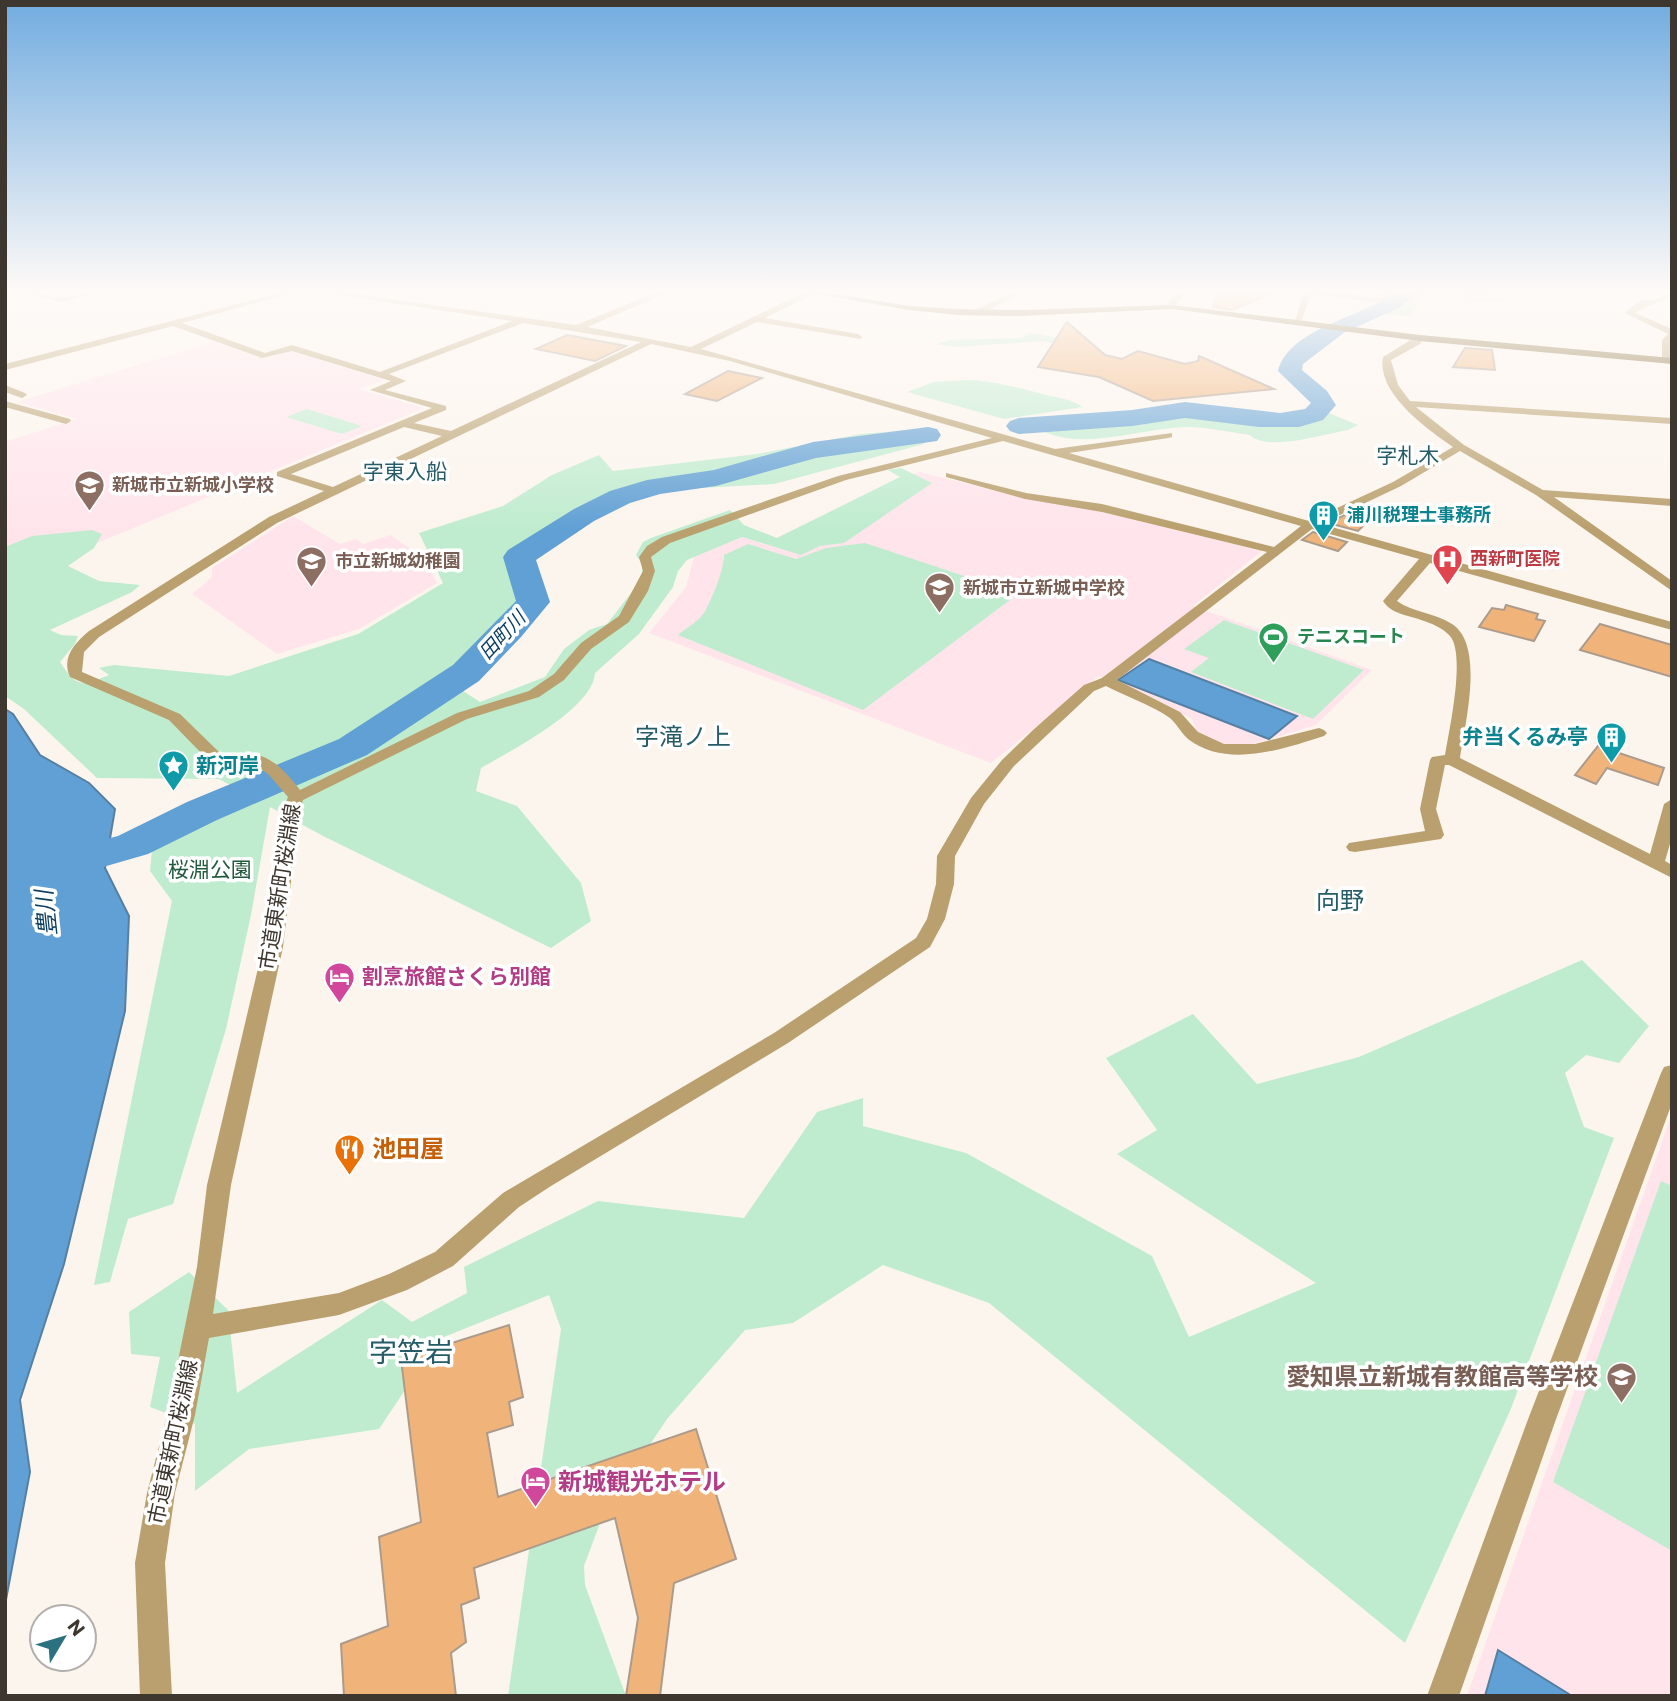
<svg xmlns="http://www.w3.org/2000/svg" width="1677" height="1701" viewBox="0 0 1677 1701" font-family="Commissioner,'Noto Sans JP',sans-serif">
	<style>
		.education { fill: #ffe4ec }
		.green { fill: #bfeccf }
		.water { fill: #60a0d4; stroke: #5680a3; stroke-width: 2 }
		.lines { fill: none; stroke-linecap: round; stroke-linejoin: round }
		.river { fill: #60a0d4; fill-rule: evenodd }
		.building { fill: #f0b47b; stroke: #ac9b8b; stroke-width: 2 }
		.minor { fill: #b9a06e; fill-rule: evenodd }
		.major { fill: #755b21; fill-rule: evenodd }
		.labels { text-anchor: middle; stroke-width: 7; stroke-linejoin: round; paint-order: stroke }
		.far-education-label { font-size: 18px; font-weight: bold; fill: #785e54; stroke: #fff; text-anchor: start }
		.far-culture-label { font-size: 18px; font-weight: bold; fill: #0d838f; stroke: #fff; text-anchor: start }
		.far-health-label { font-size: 18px; font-weight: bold; fill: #be3a42; stroke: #fff; text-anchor: start }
		.far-leisure-label { font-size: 18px; font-weight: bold; fill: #27864d; stroke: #fff; text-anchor: start }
		.far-water-label { font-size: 19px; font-style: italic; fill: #0c3e61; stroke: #fff }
		.far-quarter-label { font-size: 21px; fill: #255c67; stroke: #fff }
		.culture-label { font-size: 21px; font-weight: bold; fill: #0d838f; stroke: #fff; text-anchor: end }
		.park-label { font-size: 21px; fill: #20593b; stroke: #fff }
		.street-label { font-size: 21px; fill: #3e3730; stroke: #fff }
		.hotel-label { font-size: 21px; font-weight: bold; fill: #b23c85; stroke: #fff; text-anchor: start }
		.water-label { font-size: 23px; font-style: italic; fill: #0c3e61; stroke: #fff }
		.quarter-label { font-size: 24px; fill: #255c67; stroke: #fff }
		.near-food-label { font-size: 24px; font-weight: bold; fill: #c56008; stroke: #fff; text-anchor: start }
		.near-education-label { font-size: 24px; font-weight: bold; fill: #785e54; stroke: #fff; text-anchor: end }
		.near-hotel-label { font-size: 24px; font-weight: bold; fill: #b23c85; stroke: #fff; text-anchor: start }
		.near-quarter-label { font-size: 28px; fill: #255c67; stroke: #fff }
	</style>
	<rect width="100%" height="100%" fill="#fcf5ee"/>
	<g class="education">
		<path d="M213 342 265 359 291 351 384 380 359 389 424 408 5 581V442L76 419 17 402Z"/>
		<path d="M919 472 1030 499 1094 510 1262 551 1193 606 1372 670 1316 725 1244 747 1225 746 1199 735 1191 718 1099 676 991 763 649 633 686 587 694 557 742 537 763 544Z"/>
		<path d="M293 516 340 544 356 539 363 544 390 535 423 557 437 583 359 629 277 654 192 594 212 577V568Z"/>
		<path d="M1672 1113V1696H1467Z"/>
	</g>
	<g class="green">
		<path d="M1412 291H1488L1507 300 1476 303 1462 296 1429 292 1409 317 1382 313 1403 304Z"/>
		<path d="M1030 333 1067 339 1069 347 1043 341 957 347 936 344 951 340 1021 338Z"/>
		<path d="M970 380C998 382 1019 388 1046 395 1062 399 1068 398 1083 407L1004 419 907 392 934 382Z"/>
		<path d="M307 409 362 426 342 434 286 417Z"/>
		<path d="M1182 411C1232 413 1280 431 1329 413L1358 425 1348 430C1325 434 1267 452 1250 435 1229 432 1207 427 1186 427 1141 428 1085 451 1042 431L1050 426Z"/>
		<path d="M921 429 924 444 774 484 664 490 614 506 527 560 526 600 498 651 457 687 480 702 545 677 564 649 589 630 607 624 642 579V564L636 555 643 542 651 538 730 510 744 525 777 538 900 477 888 470 901 468 932 483 844 543 820 546 801 555 742 537 687 560 678 571 673 587 639 634 595 673C594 708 509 752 481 768L476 791 517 806 581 883 591 921 551 948 323 836 270 807 251 915 226 1029 173 1204 128 1219 110 1282 94 1285 172 901 150 871 152 850 179 832 254 798 219 779 97 778 24 709 5 696V547L32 536 92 530 102 534 94 548 68 566 99 581 140 585 132 592 50 630 61 635 78 636 75 644 60 662C77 688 81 686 109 675L99 668 114 665 229 676 358 634 443 583 419 533 503 506 552 475 599 455 613 471 757 454 860 434Z"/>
		<path d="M865 543 1018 594 863 710 678 635C686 628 699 621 704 613 712 599 724 570 724 555L748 544 796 559 826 548Z"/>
		<path d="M1224 620 1364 670 1313 719 1191 672 1209 658 1184 649Z"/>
		<path d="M1582 960 1649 1026 1619 1063 1586 1055 1565 1073 1584 1127 1614 1138 1510 1411 1405 1643 989 1303 883 1265 793 1323 745 1330 667 1419 603 1515 584 1566 585 1585 626 1696H508L561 1329 549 1295 439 1339 379 1429 249 1449 195 1491V1424L150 1407 160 1357 131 1354 129 1312 189 1272 228 1310 237 1393 382 1300 412 1322 467 1293 464 1267 598 1201 744 1218 817 1112 863 1098V1126L966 1153 1152 1256 1189 1337 1316 1283 1117 1154 1157 1130 1106 1058 1193 1014 1257 1084 1359 1057Z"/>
		<path d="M1661 1181 1672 1186V1551L1553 1482Z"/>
	</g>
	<g class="water">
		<path d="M1149 659 1297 716 1269 739 1118 680Z"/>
		<path d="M5 709 13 714 40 755 89 783 115 809 105 868 129 916 125 1011 64 1264 20 1400 30 1472 5 1605Z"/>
		<path d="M1498 1650 1572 1696H1485Z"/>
	</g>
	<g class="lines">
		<g class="river">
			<path d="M1396 291H1417L1401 307 1345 332 1303 364 1302 370 1327 391 1336 405 1323 420 1299 427H1259L1185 418 1132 426 1019 434 1010 431 1006 426 1010 421 1019 418 1132 410 1185 402 1280 413 1305 409 1311 403 1278 371C1289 327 1366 317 1396 291Z"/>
			<path d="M928 427 937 429 941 435 937 441 816 458 716 486 660 494 630 503 594 521 536 560 550 602 521 637 479 681 367 755 217 820 148 854 51 882 35 878 29 868 35 858 118 836 187 802 339 739 453 665 516 601 503 557 508 550 574 509 610 491 647 480 714 470 813 442Z"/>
		</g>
	</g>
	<g class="building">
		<path d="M1218 291H1276V292L1232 310 1213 307Z"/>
		<path d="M1067 322 1105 355 1122 359 1138 351 1185 364 1198 361 1199 356 1274 389 1153 401 1099 377 1038 367Z"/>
		<path d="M567 335 626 346 595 361 536 349Z"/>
		<path d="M1465 348 1492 350 1495 370 1453 367Z"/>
		<path d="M728 371 762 378 717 401 685 394Z"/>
		<path d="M1349 513 1370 519 1358 531 1328 523Z"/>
		<path d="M1313 532 1347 542 1338 551 1302 540Z"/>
		<path d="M1506 605 1538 614 1536 619 1545 621 1534 641 1479 627 1492 608 1504 610Z"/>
		<path d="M1600 624 1672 645V677L1580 650Z"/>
		<path d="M1598 746 1664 768 1658 785 1607 768 1596 784 1575 775Z"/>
		<path d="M509 1325 523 1397 509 1402 513 1425 487 1433 498 1497 696 1429 736 1559 674 1583 660 1696H626L638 1618 615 1518 474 1568 479 1598 461 1605 466 1642 451 1653 456 1696H344L341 1644 388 1626 379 1537 421 1522 401 1359Z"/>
	</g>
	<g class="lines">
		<g class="minor">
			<path d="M18 291C33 291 49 298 64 297 78 296 90 291 104 291L62 302Z"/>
			<path d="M287 291H300L182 323 265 353 292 345 380 372 512 321 313 291H333L576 325 660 291H671L587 327 691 347 807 291H814V294L765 318 858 334 862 337 861 339 757 322 701 349 1055 449 1172 433V437L1168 438 1069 453 1309 521 1393 482 1453 447C1427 429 1376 393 1383 357L1417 336 1424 338 1420 344 1391 360 1398 385 1410 401 1672 418V424L1416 407 1464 445 1543 490 1672 499V506L1554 497 1672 581V591L1536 495 1460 451 1401 486 1321 524 1672 622V630L1430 563 1397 601C1412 612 1435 613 1452 624 1485 645 1465 724 1460 758L1650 854 1664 804 1672 799V837L1665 861 1672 865V878L1449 765H1445L1436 809 1444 835 1441 839 1355 852 1349 851 1346 847 1349 843 1425 831 1420 809 1430 760 1432 757 1445 755C1449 731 1466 655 1450 636 1443 628 1431 623 1421 620 1408 615 1391 614 1383 601L1419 559 1312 529 1117 680 1180 712 1198 732 1224 744H1255L1319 728 1324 730 1327 733 1324 736C1283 749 1227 769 1188 739 1181 733 1177 724 1170 718 1151 705 1127 697 1106 686L1094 691 1014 766 984 804 955 856 954 884 945 919 930 947 788 1043 551 1186 519 1207 453 1266 407 1290 339 1315 209 1338 195 1415 175 1493 165 1563 172 1696H140L135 1563 147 1493 167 1415 197 1267 207 1185 263 947 273 882 275 832 288 797 269 775 256 765 222 763 207 759 169 720 70 677C61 657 75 643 89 631L269 517 324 491 277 476V472L432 408 370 390 391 381 292 351 262 358 173 326 5 370V364ZM523 323 641 342 451 431 414 423 446 410V406L385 390 406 381 389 374ZM651 344 730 361 992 438 838 476 662 537 647 546 639 557 643 571 619 616 581 643 554 674 529 691 457 713 300 790C286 772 271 754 246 753 237 753 228 755 219 752L180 714 82 672 84 652 99 637 277 523ZM404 427 442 436 333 487 291 474ZM1003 441 1301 526 1274 547 1102 504 1026 493 946 473V477L1025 499 1102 512 1267 552 1102 678 1084 685 1033 730 1002 760 971 798 937 856 936 884 927 919 916 938 774 1033 503 1193 435 1252 389 1274 339 1293 213 1314 231 1185 283 947 291 882 293 832 303 800 467 719 539 697 564 680 591 649 629 622 648 591 655 571 651 557 670 543 846 480Z"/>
			<path d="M1016 291H1026L986 311 985 315 978 313 979 308Z"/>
			<path d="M1176 291H1184V295L1177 302 1175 309H1169V301Z"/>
			<path d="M1304 291H1327L1375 298 1383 291H1391L1384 301 1375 302 1311 294 1301 322 1294 324Z"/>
			<path d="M1672 291V296C1659 304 1647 304 1635 313L1672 329V360L1667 363 1662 360V340L1668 334 1625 313 1641 300H1654Z"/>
			<path d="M5 385 25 393 27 395 22 398 5 392Z"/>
			<path d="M5 401 70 419 71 421 66 424 5 407Z"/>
			<path d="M1672 1065V1103L1555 1422 1459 1696H1427L1527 1422 1661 1073 1664 1067Z"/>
		</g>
		<path class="major" d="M800 291H818L909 306 958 309 1019 310 1172 305 1420 335 1672 358V364L1420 341 1172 309 1019 316 958 315 909 310Z"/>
	</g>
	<linearGradient id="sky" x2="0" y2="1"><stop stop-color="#71ace0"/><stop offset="0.55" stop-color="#fefaf7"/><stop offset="1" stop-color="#fefaf7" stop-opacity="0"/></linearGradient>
	<rect width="1677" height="529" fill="url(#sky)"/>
	<defs>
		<symbol id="school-pin" viewBox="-11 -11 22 30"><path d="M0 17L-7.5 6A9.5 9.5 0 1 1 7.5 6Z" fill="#8d6e63" stroke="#fff"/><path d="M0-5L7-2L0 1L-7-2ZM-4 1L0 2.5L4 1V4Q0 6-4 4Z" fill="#fff"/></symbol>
		<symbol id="building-pin" viewBox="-11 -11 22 30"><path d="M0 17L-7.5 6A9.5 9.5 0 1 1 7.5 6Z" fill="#0f9aa8" stroke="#fff"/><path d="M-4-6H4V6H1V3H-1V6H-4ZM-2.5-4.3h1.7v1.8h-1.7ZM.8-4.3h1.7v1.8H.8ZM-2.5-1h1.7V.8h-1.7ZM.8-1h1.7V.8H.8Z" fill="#fff"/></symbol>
		<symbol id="hospital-pin" viewBox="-11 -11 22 30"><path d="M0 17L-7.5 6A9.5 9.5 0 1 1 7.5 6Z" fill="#e0444e" stroke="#fff"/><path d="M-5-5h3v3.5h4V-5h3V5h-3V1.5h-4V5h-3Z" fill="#fff"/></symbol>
		<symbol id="stadium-pin" viewBox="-11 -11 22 30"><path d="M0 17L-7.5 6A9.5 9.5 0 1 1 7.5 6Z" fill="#2e9e5b" stroke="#fff"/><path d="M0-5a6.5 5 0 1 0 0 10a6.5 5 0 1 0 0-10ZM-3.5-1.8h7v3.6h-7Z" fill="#fff"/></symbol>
		<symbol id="sight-pin" viewBox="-11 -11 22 30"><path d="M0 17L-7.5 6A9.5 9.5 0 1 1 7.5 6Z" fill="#0f9aa8" stroke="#fff"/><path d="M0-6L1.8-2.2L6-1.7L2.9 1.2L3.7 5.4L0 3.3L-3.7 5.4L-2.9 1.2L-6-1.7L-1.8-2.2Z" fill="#fff"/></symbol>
		<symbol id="hotel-pin" viewBox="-11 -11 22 30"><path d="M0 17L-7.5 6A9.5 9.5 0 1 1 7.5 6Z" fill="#d1479c" stroke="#fff"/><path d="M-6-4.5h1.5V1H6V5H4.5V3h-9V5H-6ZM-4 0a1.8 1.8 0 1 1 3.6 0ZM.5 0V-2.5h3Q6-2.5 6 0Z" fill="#fff"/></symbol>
		<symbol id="restaurant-pin" viewBox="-11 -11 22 30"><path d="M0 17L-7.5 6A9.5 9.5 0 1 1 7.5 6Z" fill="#e8710a" stroke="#fff"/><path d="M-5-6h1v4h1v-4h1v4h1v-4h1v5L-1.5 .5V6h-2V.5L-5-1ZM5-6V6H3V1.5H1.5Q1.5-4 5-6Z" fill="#fff"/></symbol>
	</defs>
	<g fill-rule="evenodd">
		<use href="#school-pin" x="72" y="468" width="35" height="47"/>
		<use href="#building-pin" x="1306" y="498" width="35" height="47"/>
		<use href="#hospital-pin" x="1430" y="542" width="35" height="47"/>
		<use href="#school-pin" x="294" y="544" width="35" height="47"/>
		<use href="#school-pin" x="922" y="570" width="35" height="47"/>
		<use href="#stadium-pin" x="1256" y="620" width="35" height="47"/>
		<use href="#building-pin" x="1594" y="720" width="35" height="47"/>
		<use href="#sight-pin" x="156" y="748" width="35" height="47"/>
		<use href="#hotel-pin" x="322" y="960" width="35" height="47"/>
		<use href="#restaurant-pin" x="332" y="1132" width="35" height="47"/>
		<use href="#school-pin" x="1604" y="1360" width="35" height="47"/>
		<use href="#hotel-pin" x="518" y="1464" width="35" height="47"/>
	</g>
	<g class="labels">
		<g class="far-education-label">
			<text x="112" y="491">新城市立新城小学校</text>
			<text x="335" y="567">市立新城幼稚園</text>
			<text x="963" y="594">新城市立新城中学校</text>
		</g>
		<g class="far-culture-label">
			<text x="1347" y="521">浦川税理士事務所</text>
		</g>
		<g class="far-health-label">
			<text x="1470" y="565">西新町医院</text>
		</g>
		<g class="far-leisure-label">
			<text x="1297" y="643">テニスコート</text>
		</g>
		<g class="far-water-label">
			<text transform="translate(502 635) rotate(-47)" y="7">田町川</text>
		</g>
		<g class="far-quarter-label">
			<text x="1408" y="463">字札木</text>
			<text x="405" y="479">字東入船</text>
		</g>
		<g class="culture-label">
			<text x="1588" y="744">弁当くるみ亭</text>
			<text x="196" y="773" text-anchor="start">新河岸</text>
		</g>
		<g class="park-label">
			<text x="210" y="877">桜淵公園</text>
		</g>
		<g class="street-label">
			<text transform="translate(280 887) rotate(-81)" y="7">市道東新町桜淵線</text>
			<text transform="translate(173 1442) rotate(-78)" y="7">市道東新町桜淵線</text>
		</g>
		<g class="hotel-label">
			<text x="362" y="984">割烹旅館さくら別館</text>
		</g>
		<g class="water-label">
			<text transform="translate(46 913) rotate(-96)" y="8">豊川</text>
		</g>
		<g class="quarter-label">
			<text x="683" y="745">字滝ノ上</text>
			<text x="1340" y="909">向野</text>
		</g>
		<g class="near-food-label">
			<text x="372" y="1157">池田屋</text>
		</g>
		<g class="near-education-label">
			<text x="1598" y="1385">愛知県立新城有教館高等学校</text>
		</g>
		<g class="near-hotel-label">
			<text x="558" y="1490">新城観光ホテル</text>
		</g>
		<g class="near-quarter-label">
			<text x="411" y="1362">字笠岩</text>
		</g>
	</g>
	<rect width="1677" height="1701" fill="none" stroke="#3e3730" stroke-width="14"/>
	<g transform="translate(63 1638) rotate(52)"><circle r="33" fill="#ffffff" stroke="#b2afac" stroke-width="2"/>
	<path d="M0-5L12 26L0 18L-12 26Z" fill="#2b717f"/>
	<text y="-10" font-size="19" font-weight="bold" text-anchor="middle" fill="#3e3730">N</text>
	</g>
</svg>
